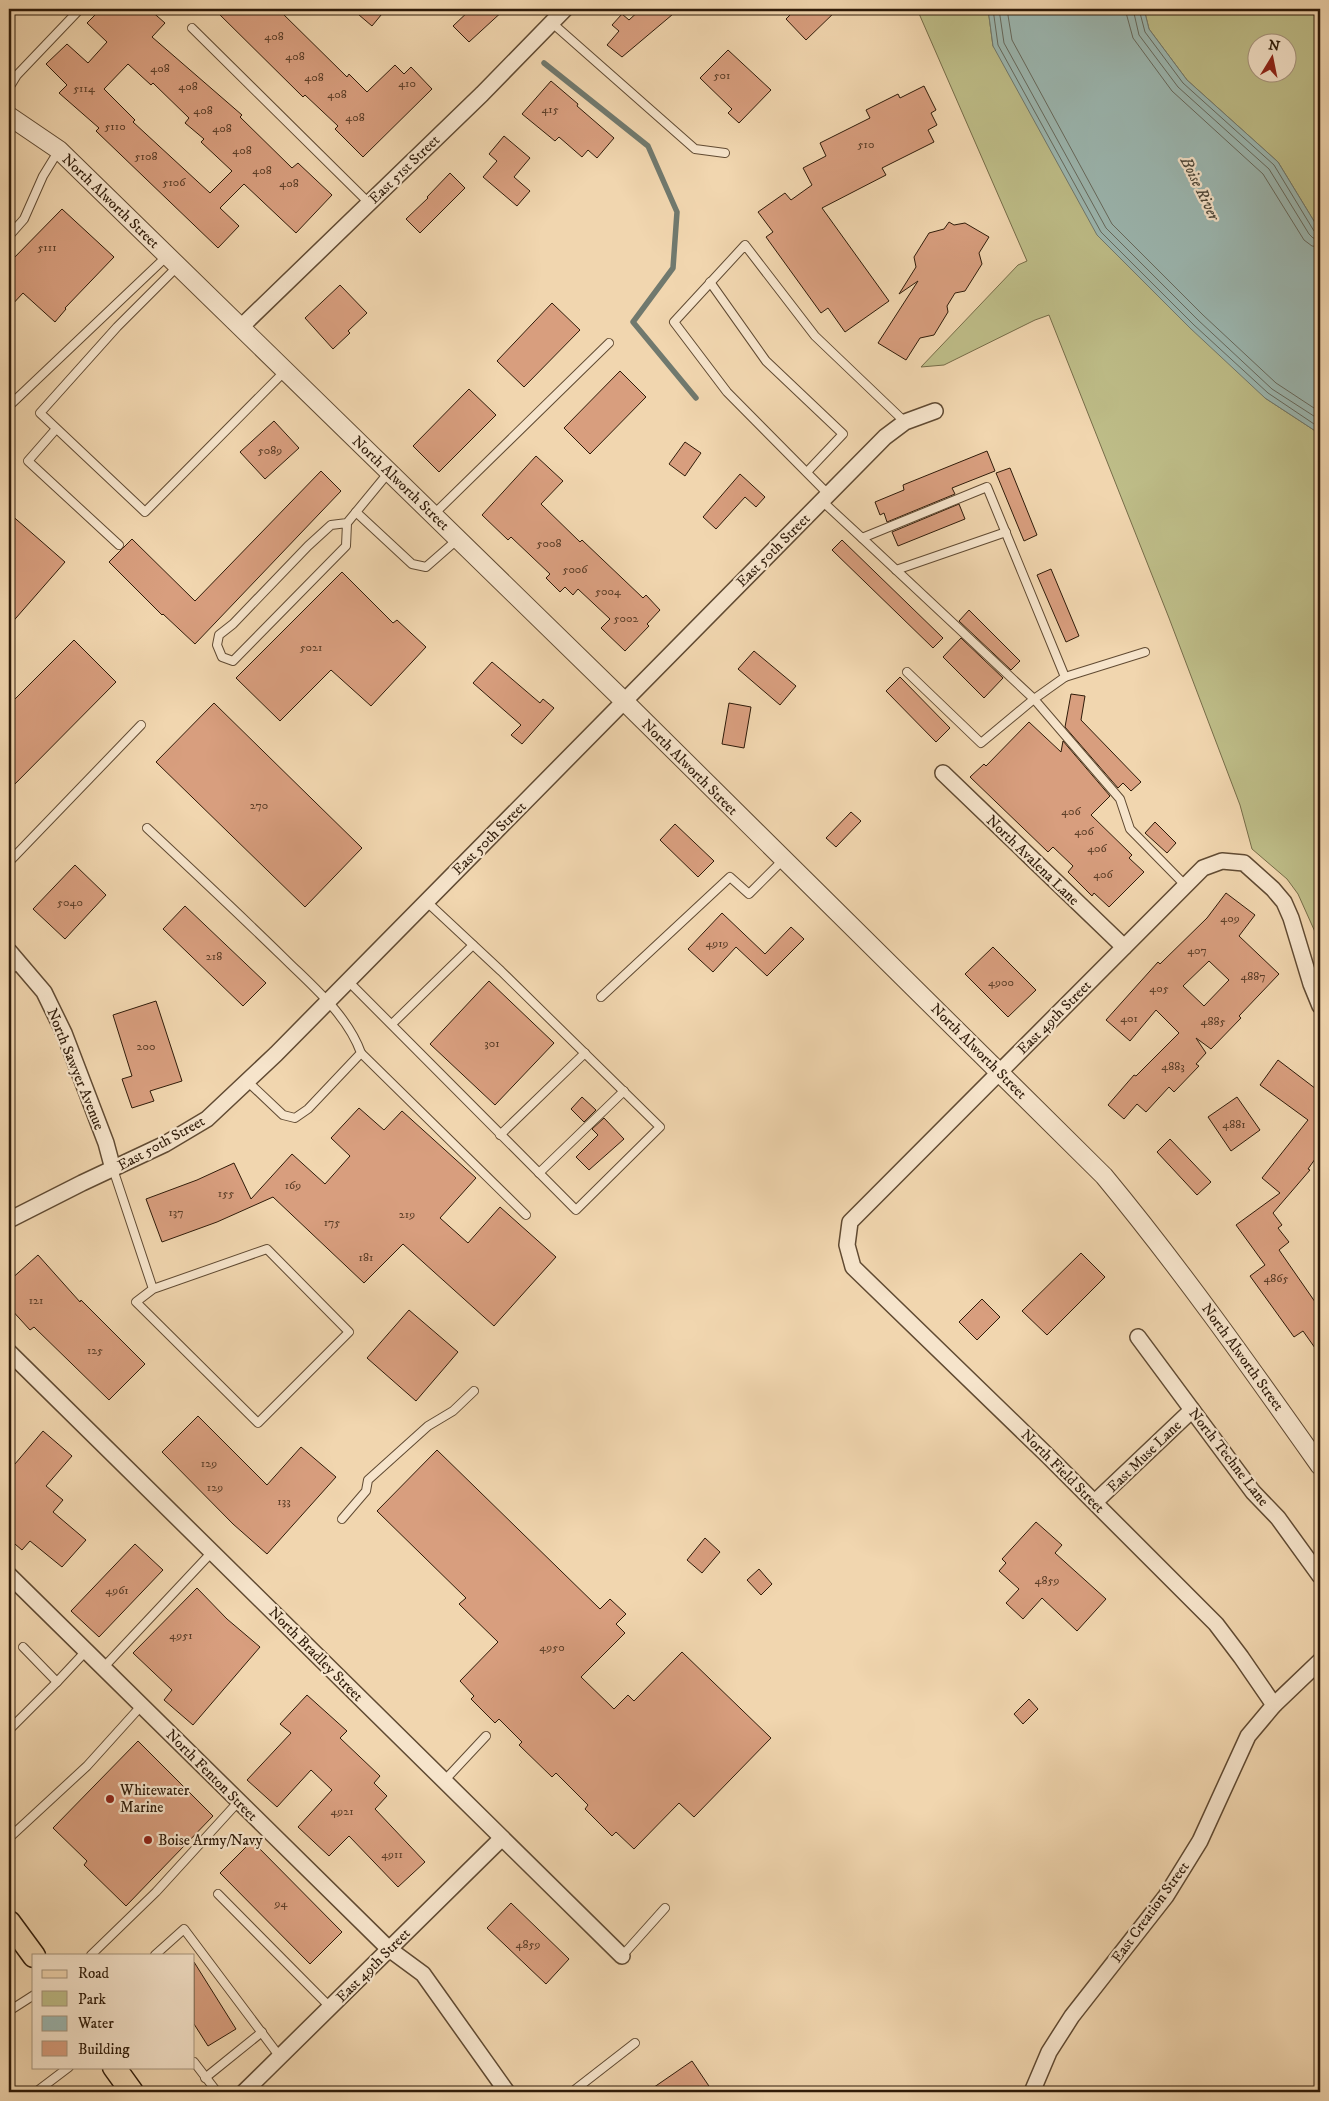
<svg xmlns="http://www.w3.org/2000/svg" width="1329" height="2101" viewBox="0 0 1329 2101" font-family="'IM FELL DW Pica',serif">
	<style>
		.green { fill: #bebd88; stroke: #766c48; fill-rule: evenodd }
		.water { fill: #9cb8b2; stroke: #70796e }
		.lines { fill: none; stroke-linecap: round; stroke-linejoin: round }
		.shore { stroke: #666a5e; stroke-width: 1 }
		.stream { stroke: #70796e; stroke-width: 5.5 }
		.building { fill: #d89e7e; stroke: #2f1b09; fill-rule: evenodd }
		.service-casing { stroke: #604a32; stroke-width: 10 }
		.minor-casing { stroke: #604a32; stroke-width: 18 }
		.tertiary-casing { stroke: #604a32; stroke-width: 20 }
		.primary-casing { stroke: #2f1b09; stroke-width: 25 }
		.service { stroke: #f6e4cb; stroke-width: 8 }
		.minor { stroke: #f6e4cb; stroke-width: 15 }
		.tertiary { stroke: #f6e4cb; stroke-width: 18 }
		.primary { stroke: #f1d6af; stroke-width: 22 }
		.poi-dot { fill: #8f2418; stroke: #f6e4cb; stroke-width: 2 }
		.labels { text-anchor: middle; stroke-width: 4.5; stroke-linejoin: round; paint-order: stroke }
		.number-label { font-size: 12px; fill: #593c26 }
		.street-label { font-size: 15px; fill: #2f1b09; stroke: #f6e4cb }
		.poi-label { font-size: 15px; fill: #2f1b09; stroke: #f6e4cb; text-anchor: start }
		.water-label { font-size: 16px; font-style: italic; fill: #504a3c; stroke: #f6e4cb }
	</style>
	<rect width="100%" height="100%" fill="#f1d6af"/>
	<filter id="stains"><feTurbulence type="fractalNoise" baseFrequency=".004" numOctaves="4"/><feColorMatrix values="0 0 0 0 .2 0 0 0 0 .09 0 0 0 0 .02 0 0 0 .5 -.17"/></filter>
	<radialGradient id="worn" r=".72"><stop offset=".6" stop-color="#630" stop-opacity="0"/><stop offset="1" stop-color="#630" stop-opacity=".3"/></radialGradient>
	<g class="green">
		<path d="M917 9H988L993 46 1265 398 1320 434V943L1298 894 1287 879 1252 849 1240 805 1169 618 1049 315 1035 320 944 365 921 367 1018 265 1027 261Z"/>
		<path d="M1144 9H1320V231L1278 162 1187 80 1149 29ZM1256 42H1286V72H1256Z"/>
	</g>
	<path class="water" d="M988 9H1144L1149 29 1187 80 1278 162 1320 231V434L1265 398 1190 328 1097 235 993 46Z"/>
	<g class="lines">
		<g class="shore">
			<path d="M993 9 998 45 1101 232 1194 325 1268 393 1320 428"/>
			<path d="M999 9 1004 43 1106 228 1198 320 1272 389 1320 420"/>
			<path d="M1007 9 1012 40 1112 224 1203 315 1276 383 1320 412"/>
			<path d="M1125 9 1133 38 1172 91 1263 174 1304 240 1312 246 1320 247"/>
			<path d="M1133 9 1139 35 1178 87 1269 169 1309 234 1313 238 1320 239"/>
			<path d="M1139 9 1145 32 1183 83 1274 165 1314 231 1320 233"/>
		</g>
		<path class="stream" d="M544 63 648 146 677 212 673 268 633 322 696 398"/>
	</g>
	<g class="building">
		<path d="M101 9H149L165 23 152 37 242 115 240 117 292 168 298 163 332 195 296 233 244 184 220 208 239 226 218 248 96 131 99 128 59 93 67 85 46 64 67 44 88 63 107 42 87 23ZM128 64 151 85 153 83 189 118 185 123 204 139 201 142 232 171 210 193 133 122 135 120 104 89Z"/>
		<path d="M214 9H278L347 77 349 74 367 92 395 65 404 74 411 67 432 89 363 157 335 129 338 126 305 95 303 97Z"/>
		<path d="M352 9H386L372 26Z"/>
		<path d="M471 9H505L469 42 453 26Z"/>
		<path d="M641 9H679L622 57 607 45 619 31 612 25 622 14 629 20Z"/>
		<path d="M796 9H838L806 40 786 19Z"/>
		<path d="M728 50 771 90 739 123 728 113 732 109 700 78Z"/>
		<path d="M551 81 578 104 577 106 614 138 597 158 588 150 582 157 559 137 555 141 522 114Z"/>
		<path d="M924 86 936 110 931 113 937 125 928 130 934 142 882 168 886 175 822 208 889 301 845 332 828 308 821 313 766 237 773 232 758 212 785 193 791 200 812 185 803 168 826 156 820 143 870 118 866 110 898 94 900 98Z"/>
		<path d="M504 136 530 158 514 177 530 191 517 206 483 177 497 161 489 154Z"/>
		<path d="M450 173 465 188 420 233 406 219 428 198 427 197Z"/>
		<path d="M62 209 114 257 65 308 66 309 55 322 23 293 9 308V263Z"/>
		<path d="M949 222 954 225 965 223 989 237 979 253 982 264 965 291 955 293 947 306 948 312 934 335 920 338 906 360 878 343 918 281 899 294 916 267 914 257 929 233 944 229Z"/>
		<path d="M340 285 367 313 348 331 350 333 333 349 305 318Z"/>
		<path d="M552 303 580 330 524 387 497 361Z"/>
		<path d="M620 371 646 397 590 454 564 428Z"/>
		<path d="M469 389 496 415 439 472 413 446Z"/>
		<path d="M274 421 299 448 265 479 240 452Z"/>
		<path d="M685 442 701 453 685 476 669 464Z"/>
		<path d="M987 451 995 471 952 488 955 494 887 522 884 513 880 515 875 502 904 490 903 485Z"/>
		<path d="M536 456 563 481 541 504 580 542 582 540 643 598 646 595 660 610 647 624 649 626 625 651 601 628 610 619 578 589 573 595 565 587 560 592 546 578 550 574 511 537 508 540 482 515Z"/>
		<path d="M1010 468 1037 535 1024 541 996 473Z"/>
		<path d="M321 471 341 491 195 644 163 614 162 615 109 562 132 539 195 601Z"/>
		<path d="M740 474 765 497 756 507 745 497 716 529 703 517Z"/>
		<path d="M959 504 965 519 898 546 892 532Z"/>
		<path d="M9 513 65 562 9 626Z"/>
		<path d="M842 540 943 638 933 648 832 550Z"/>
		<path d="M1051 569 1079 636 1066 642 1037 575Z"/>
		<path d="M342 572 393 623 397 620 426 647 371 706 331 670 280 721 236 678Z"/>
		<path d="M969 610 1020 661 1011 670 959 621Z"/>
		<path d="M961 638 1003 678 984 698 943 657Z"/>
		<path d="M74 640 116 682 9 790V705Z"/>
		<path d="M754 651 796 686 780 705 738 669Z"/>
		<path d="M492 662 540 703 543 699 554 708 522 744 511 735 521 725 473 683Z"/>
		<path d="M900 677 950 728 936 742 886 691Z"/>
		<path d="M1071 694 1085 696 1081 720 1141 782 1131 791 1123 783 1118 788 1065 727Z"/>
		<path d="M214 703 362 848 305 907 156 762Z"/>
		<path d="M729 703 751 707 744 748 722 744Z"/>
		<path d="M1029 722 1061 752 1063 741 1110 796 1091 815 1132 855 1129 858 1144 872 1109 907 1094 893 1092 896 1068 872 1073 866 1053 847 1048 852 970 777 984 764 986 766Z"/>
		<path d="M851 812 861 821 836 847 826 838Z"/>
		<path d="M1155 822 1176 843 1167 853 1145 833Z"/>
		<path d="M675 824 714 861 698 877 660 840Z"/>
		<path d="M75 865 106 895 65 939 33 909Z"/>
		<path d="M1226 893 1255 915 1239 936 1279 974 1239 1016 1241 1018 1211 1049 1196 1038 1206 1053 1196 1064 1199 1066 1174 1092 1169 1087 1146 1112 1137 1104 1124 1119 1108 1105 1134 1075 1136 1076 1179 1033 1156 1010 1130 1041 1106 1020 1158 962 1160 964 1207 918ZM1209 961 1229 980 1204 1006 1183 986Z"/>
		<path d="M185 906 266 983 243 1006 163 929Z"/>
		<path d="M722 913 765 954 791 927 804 939 767 976 736 947 713 972 688 949Z"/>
		<path d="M993 947 1036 990 1008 1017 965 974Z"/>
		<path d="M489 981 554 1043 495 1105 430 1044Z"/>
		<path d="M156 1001 182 1081 150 1091 154 1101 132 1108 122 1079 132 1076 113 1015Z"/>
		<path d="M1278 1060 1320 1092V1152L1308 1169 1310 1170 1273 1213 1282 1225 1278 1228 1289 1242 1279 1250 1320 1309V1355L1303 1331 1294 1337 1250 1276 1265 1265 1236 1225 1280 1193 1262 1178 1308 1120 1260 1085Z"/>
		<path d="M582 1097 596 1110 584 1122 571 1109Z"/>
		<path d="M1237 1097 1260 1130 1231 1151 1208 1117Z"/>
		<path d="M359 1108 384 1130 402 1111 476 1178 440 1218 468 1243 500 1207 556 1257 494 1326 403 1244 364 1283 273 1197 217 1222 162 1242 146 1199 197 1180 234 1163 251 1199 292 1154 325 1184 350 1156 331 1138Z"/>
		<path d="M604 1118 624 1139 589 1170 576 1157 598 1135 592 1129Z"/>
		<path d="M1170 1139 1211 1182 1197 1195 1157 1152Z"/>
		<path d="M1081 1253 1105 1277 1047 1335 1022 1311Z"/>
		<path d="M38 1255 80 1302 81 1300 145 1364 109 1400 34 1327 30 1330 9 1307V1281Z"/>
		<path d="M982 1299 1000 1317 977 1340 959 1322Z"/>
		<path d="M409 1310 458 1352 416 1401 367 1358Z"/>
		<path d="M198 1416 267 1485 301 1447 336 1477 267 1554 233 1524 162 1452Z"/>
		<path d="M43 1431 72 1456 46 1486 63 1500 53 1512 86 1540 62 1567 30 1541 22 1550 9 1539V1471Z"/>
		<path d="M437 1450 600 1609 610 1599 626 1614 616 1624 625 1633 581 1677 614 1709 628 1695 634 1701 682 1652 771 1738 694 1817 679 1803 634 1849 616 1832 612 1836 585 1809 588 1805 556 1773 552 1777 519 1745 522 1742 499 1719 495 1723 471 1699 474 1696 460 1681 498 1642 459 1604 466 1598 377 1511Z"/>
		<path d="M1036 1522 1062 1545 1055 1553 1106 1599 1077 1631 1042 1598 1023 1619 1006 1603 1019 1589 999 1571 1006 1563 1002 1559Z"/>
		<path d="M705 1538 720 1552 702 1573 687 1560Z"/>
		<path d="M135 1544 163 1570 99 1637 71 1611Z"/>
		<path d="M759 1569 772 1584 761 1595 747 1580Z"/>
		<path d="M197 1588 227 1619 260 1647 193 1725 164 1700 172 1690 133 1653Z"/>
		<path d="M307 1695 347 1731 340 1738 380 1776 374 1783 387 1796 375 1809 425 1862 398 1887 349 1836 329 1856 298 1827 332 1790 311 1770 277 1807 247 1780 291 1733 280 1724Z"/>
		<path d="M1029 1699 1038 1709 1023 1724 1014 1714Z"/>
		<path d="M138 1741 213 1816 126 1906 84 1865 87 1861 53 1828Z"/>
		<path d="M252 1841 342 1932 310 1964 220 1873Z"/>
		<path d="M511 1903 569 1959 546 1984 487 1928Z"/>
		<path d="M194 1962 236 2029 208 2046 194 2024Z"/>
		<path d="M692 2061 713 2092H647Z"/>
	</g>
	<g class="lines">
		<defs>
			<g id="service">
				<path d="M551 22 695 149 725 153"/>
				<path d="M192 28 369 203"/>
				<path d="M9 88 17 75 80 9"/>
				<path d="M9 236 24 219 43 176 59 150"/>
				<path d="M178 266 117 327 40 413 145 512 285 371"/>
				<path d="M710 282 766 361 843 434 807 472"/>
				<path d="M9 406 167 256"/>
				<path d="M56 429 28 461 119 545"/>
				<path d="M828 494 727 392 674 322 745 245 815 336 905 422"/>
				<path d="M822 501 862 538 987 487 1065 677 1034 699 1120 799 1130 829 1185 885"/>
				<path d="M356 512 412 564 426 567 458 539"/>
				<path d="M433 515 609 343"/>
				<path d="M347 523 346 546 233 661 222 657 217 645 219 635 233 624 308 546 331 525 347 523 389 472"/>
				<path d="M862 538 1034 699 981 743 907 672"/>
				<path d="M896 570 1006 532"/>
				<path d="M1065 677 1145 652"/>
				<path d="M147 828C192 870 238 913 283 957 311 985 347 1014 361 1053L308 1109 295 1118 283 1115 247 1081"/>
				<path d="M9 862 141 725"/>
				<path d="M9 972 19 962"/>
				<path d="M348 981 576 1210 660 1127 501 971 427 902"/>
				<path d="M601 997 730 877 749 894 783 860"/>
				<path d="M392 1024 473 945"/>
				<path d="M361 1053 526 1215"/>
				<path d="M500 1135 585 1053"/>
				<path d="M113 1169 153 1289 267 1249 349 1332 258 1423 136 1302 153 1289"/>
				<path d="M539 1173 624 1091"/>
				<path d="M342 1519 366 1491 368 1480 428 1426 453 1411 474 1391"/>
				<path d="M103 1668 212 1552"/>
				<path d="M57 1682 86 1651"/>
				<path d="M9 1730 57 1682 23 1647"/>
				<path d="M444 1781 486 1736"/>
				<path d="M9 1838 87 1766 142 1705"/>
				<path d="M218 1894 331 2008"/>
				<path d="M91 1955 156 1892 239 1801"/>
				<path d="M155 1955 184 1929 280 2057"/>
				<path d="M622 1956 665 1908"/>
				<path d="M9 2011 34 1995"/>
				<path d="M194 2062 217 2092"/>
				<path d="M205 2078 262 2032"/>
				<path d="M36 2092 69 2067"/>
				<path d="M572 2092 635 2043"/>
			</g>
			<g id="minor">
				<path d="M241 327 482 94 565 9"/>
				<path d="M943 773 1124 947"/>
				<path d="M9 951 44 992 64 1033 106 1143 113 1169"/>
				<path d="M9 1220 82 1183 165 1144 207 1119 276 1054 885 437 905 422 935 411"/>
				<path d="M1138 1337 1253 1492 1278 1518 1320 1576"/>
				<path d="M9 1352 622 1956"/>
				<path d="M1095 1502 1192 1410"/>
				<path d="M9 1575 389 1949 423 1974 507 2092"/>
				<path d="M1274 1705 1241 1657 1216 1624 1048 1456 853 1267 847 1245 850 1222 1203 868 1222 861 1244 863 1273 889 1284 902 1291 918 1311 984 1320 1006"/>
				<path d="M244 2092 502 1838"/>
				<path d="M1032 2092 1049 2052 1072 2016 1166 1896 1200 1841 1248 1736 1274 1705 1320 1661"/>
			</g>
			<path id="tertiary" d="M9 116 59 150 624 701 1104 1176C1181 1269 1250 1367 1320 1466"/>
			<g id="primary">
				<path d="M9 1922 34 1956"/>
				<path d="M114 2067 132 2092"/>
			</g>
		</defs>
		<use href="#service" class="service-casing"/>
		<use href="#minor" class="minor-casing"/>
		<use href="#tertiary" class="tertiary-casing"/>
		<use href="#primary" class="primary-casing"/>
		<use href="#service" class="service"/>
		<use href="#minor" class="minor"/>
		<use href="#tertiary" class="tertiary"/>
		<use href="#primary" class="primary"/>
	</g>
	<g class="poi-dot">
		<circle cx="110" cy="1799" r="5"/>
		<circle cx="148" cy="1840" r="5"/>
	</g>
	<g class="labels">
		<g class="number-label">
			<text x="274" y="40">408</text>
			<text x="295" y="60">408</text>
			<text x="160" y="72">408</text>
			<text x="722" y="79">501</text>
			<text x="314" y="81">408</text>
			<text x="407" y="87">410</text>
			<text x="188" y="90">408</text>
			<text x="84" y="92">5114</text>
			<text x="337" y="98">408</text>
			<text x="550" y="113">415</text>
			<text x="203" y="114">408</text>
			<text x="355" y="121">408</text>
			<text x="115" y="130">5110</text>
			<text x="222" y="132">408</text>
			<text x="866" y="148">510</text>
			<text x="242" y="154">408</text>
			<text x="146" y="160">5108</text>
			<text x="262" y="174">408</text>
			<text x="174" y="186">5106</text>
			<text x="289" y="187">408</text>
			<text x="47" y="251">5111</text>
			<text x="270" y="454">5089</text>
			<text x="549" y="547">5008</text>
			<text x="575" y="573">5006</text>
			<text x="608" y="595">5004</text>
			<text x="626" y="622">5002</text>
			<text x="311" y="651">5021</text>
			<text x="259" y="809">270</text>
			<text x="1071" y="815">406</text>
			<text x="1084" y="835">406</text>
			<text x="1097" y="852">406</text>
			<text x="1103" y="878">406</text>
			<text x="70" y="906">5040</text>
			<text x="1230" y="922">409</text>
			<text x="717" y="947">4919</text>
			<text x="1197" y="954">407</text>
			<text x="214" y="960">218</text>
			<text x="1253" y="980">4887</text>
			<text x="1001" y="986">4900</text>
			<text x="1159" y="992">405</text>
			<text x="1129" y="1022">401</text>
			<text x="1213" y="1025">4885</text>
			<text x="492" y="1047">301</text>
			<text x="146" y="1050">200</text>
			<text x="1173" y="1070">4883</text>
			<text x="1234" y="1128">4881</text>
			<text x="293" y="1189">169</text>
			<text x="226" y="1197">155</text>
			<text x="176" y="1216">137</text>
			<text x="407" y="1218">219</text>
			<text x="332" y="1226">175</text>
			<text x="366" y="1261">181</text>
			<text x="1276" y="1282">4865</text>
			<text x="36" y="1304">121</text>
			<text x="95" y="1354">125</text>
			<text x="209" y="1467">129</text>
			<text x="215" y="1491">129</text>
			<text x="284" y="1505">133</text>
			<text x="1047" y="1584">4859</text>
			<text x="117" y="1594">4961</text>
			<text x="181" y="1639">4951</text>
			<text x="552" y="1651">4950</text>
			<text x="342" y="1815">4921</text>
			<text x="392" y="1858">4911</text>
			<text x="281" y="1907">94</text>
			<text x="528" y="1948">4859</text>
		</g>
		<g class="street-label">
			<text transform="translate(404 169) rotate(-44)" y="5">East 51st Street</text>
			<text transform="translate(111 201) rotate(44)" y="5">North Alworth Street</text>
			<text transform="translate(401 483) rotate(44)" y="5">North Alworth Street</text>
			<text transform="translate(773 550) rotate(-45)" y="5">East 50th Street</text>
			<text transform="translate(690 767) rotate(45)" y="5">North Alworth Street</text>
			<text transform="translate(489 838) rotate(-45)" y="5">East 50th Street</text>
			<text transform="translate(1033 860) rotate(44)" y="5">North Avalena Lane</text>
			<text transform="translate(1054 1017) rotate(-45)" y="5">East 49th Street</text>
			<text transform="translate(979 1051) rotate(45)" y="5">North Alworth Street</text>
			<text transform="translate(76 1069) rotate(68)" y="5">North Sawyer Avenue</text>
			<text transform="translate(161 1143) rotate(-29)" y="5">East 50th Street</text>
			<text transform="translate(1243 1357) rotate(54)" y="5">North Alworth Street</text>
			<text transform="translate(1144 1456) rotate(-44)" y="5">East Muse Lane</text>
			<text transform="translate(1229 1457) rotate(52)" y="5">North Techne Lane</text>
			<text transform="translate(1063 1471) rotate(45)" y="5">North Field Street</text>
			<text transform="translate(316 1654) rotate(45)" y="5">North Bradley Street</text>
			<text transform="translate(212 1775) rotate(45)" y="5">North Fenton Street</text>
			<text transform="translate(1150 1912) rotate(-54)" y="5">East Creation Street</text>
			<text transform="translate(373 1965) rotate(-45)" y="5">East 49th Street</text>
		</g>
		<g class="poi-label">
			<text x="120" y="1795">Whitewater<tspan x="120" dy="17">Marine</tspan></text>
			<text x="158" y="1845">Boise Army/Navy</text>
		</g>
		<g class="water-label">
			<text transform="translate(1201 188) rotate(64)" y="6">Boise River</text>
		</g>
	</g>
	<rect width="1329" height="2101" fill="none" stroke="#f1d6af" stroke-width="30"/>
	<rect x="10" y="10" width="1309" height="2081" fill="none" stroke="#2f1b09" stroke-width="2.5"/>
	<rect x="15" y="15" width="1299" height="2071" fill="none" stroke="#2f1b09"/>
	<rect x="32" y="1954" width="162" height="115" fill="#f6e4cb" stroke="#a6947d"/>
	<rect x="42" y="1970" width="25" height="8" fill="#f1d6af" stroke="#a6947d"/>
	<text x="78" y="1978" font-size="15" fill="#2f1b09">Road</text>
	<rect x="42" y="1991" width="25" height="15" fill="#bebd88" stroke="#a6947d"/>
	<text x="78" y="2004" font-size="15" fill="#2f1b09">Park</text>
	<rect x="42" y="2016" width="25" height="15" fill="#9cb8b2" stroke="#a6947d"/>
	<text x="78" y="2028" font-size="15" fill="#2f1b09">Water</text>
	<rect x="42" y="2041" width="25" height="15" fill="#d89e7e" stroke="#a6947d"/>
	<text x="78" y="2054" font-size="15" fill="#2f1b09">Building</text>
	<g transform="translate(1272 58) rotate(10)"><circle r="24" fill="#f6e4cb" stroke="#a6947d"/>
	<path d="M0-4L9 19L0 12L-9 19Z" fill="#8f2418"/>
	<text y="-8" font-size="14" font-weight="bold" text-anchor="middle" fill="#2f1b09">N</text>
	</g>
	<rect width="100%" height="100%" filter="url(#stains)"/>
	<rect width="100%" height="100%" fill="url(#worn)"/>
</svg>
